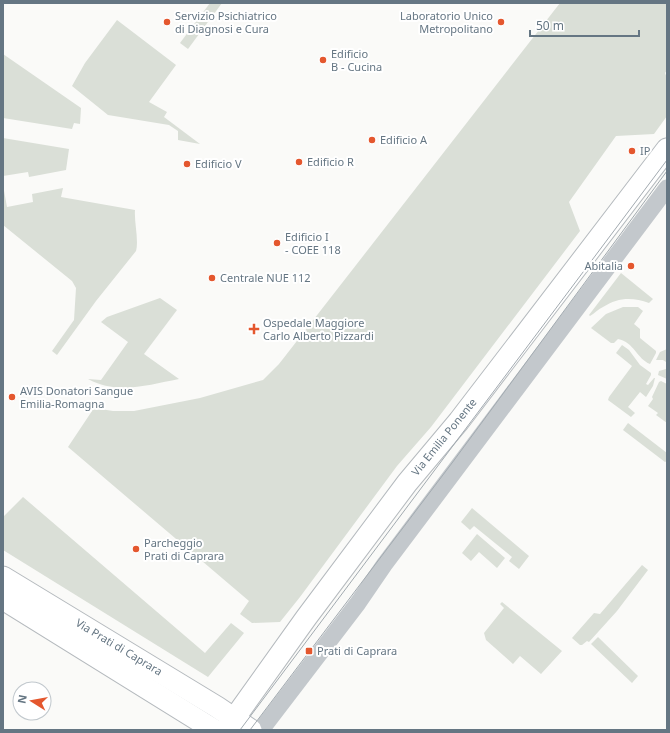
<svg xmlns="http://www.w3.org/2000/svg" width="670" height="733" viewBox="0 0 670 733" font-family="'Noto Sans',sans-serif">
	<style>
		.green { fill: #dadfd7 }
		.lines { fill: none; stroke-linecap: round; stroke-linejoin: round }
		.major-casing { stroke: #b5babe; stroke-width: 23 }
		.minor { stroke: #c3c8cc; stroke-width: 17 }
		.major { stroke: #fff; stroke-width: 21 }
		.tram { stroke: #a2aab0; stroke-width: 1 }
		.poi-dot { fill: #e4572e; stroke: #fff; stroke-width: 1.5 }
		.labels { text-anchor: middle; stroke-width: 4; stroke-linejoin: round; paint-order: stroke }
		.poi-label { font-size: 11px; fill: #657683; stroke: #fff; text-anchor: start }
		.street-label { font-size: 11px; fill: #657683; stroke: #fff }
	</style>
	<rect width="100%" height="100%" fill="#fafaf8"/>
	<g class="green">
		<path d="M210 3H222L188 49 180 43Z"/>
		<path d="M560 3H667V70L665 73 667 78V116L654 134 616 136 569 202 580 231 431 427 397 466 300 597 280 622 252 623 240 614 249 601 68 447 94 408 113 411H134L200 398 263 380 279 364Z"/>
		<path d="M117 20 176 65 149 102 167 112 164 117 200 144 178 140V131L169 125 108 115 72 86 85 63Z"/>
		<path d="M3 54 81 108 80 124 74 123 72 129 3 118Z"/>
		<path d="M3 138 69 149 66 170 29 177 28 172 3 176Z"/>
		<path d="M3 185 7 207 33 202 32 194 63 188 61 197 135 210C134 222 139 240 136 251L96 301 57 355 52 351 74 320 76 288 72 281 3 225Z"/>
		<path d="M621 273 653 299 649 303C633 297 618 297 603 307 598 309 594 314 590 316L589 315Z"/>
		<path d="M160 298 177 310 144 354 179 379C148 385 117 395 88 379L101 380 128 342 101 322 107 317Z"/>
		<path d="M623 307H638L643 311 634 324 640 329V338L656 351V353L650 364C637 359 634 342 618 339L614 343H611L591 328 606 314Z"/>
		<path d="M622 345 629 350 640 365 651 373V375L646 384 648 385 654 378H655L653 386 646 397 640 392 628 407 635 413 631 417 608 400 609 397 632 366 616 353Z"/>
		<path d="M667 349V379L658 375 659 371 666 369V362L663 360H656L660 352Z"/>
		<path d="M661 381 667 384V423L656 415 658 413 648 406 653 399 652 397 659 382Z"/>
		<path d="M628 423 667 453V461L665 462 623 430Z"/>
		<path d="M23 497 205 653 231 623 244 633 208 677 3 550V517Z"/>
		<path d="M472 508 529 556 519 569 509 561 512 557 474 526 470 530 461 522Z"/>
		<path d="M477 534 505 558 497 568 479 552 471 561 462 553Z"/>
		<path d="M642 565 648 570 617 611 589 642 587 641 582 645H580L572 638 594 613 600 614Z"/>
		<path d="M502 602 562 651 541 674 520 656 513 664 486 640 484 633 504 608 500 604Z"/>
		<path d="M598 637 638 676 632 683 591 644Z"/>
	</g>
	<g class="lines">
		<defs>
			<g id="major">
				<path d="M3 577 217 707 251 730"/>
				<path d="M3 599 214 730"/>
				<path d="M226 730 306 618 407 483 459 421 667 149"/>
			</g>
		</defs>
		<use href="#major" class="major-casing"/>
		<path class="minor" d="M261 730 358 603 384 565 667 188"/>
		<use href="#major" class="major"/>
		<g class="tram">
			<path d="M240 730 667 160"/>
			<path d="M250 730 452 463 667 171"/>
		</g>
	</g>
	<g class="poi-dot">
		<circle cx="167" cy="22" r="4"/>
		<circle cx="501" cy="22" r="4"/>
		<circle cx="323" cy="60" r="4"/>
		<circle cx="372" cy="140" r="4"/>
		<circle cx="632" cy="151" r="4"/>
		<circle cx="299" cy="162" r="4"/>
		<circle cx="187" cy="164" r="4"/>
		<circle cx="277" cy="243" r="4"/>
		<circle cx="631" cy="266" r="4"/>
		<circle cx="212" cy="278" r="4"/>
		<path d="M252 323h4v4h4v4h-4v4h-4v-4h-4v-4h4z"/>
		<circle cx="12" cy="397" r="4"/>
		<circle cx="136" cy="549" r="4"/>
		<rect x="305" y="647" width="8" height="8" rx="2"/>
	</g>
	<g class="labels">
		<g class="poi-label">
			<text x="175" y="20">Servizio Psichiatrico<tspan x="175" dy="13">di Diagnosi e Cura</tspan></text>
			<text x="493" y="20" text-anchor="end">Laboratorio Unico<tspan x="493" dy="13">Metropolitano</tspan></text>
			<text x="331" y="58">Edificio<tspan x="331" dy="13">B - Cucina</tspan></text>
			<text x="380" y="144">Edificio A</text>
			<text x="640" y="155">IP</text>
			<text x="307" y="166">Edificio R</text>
			<text x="195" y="168">Edificio V</text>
			<text x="285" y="241">Edificio I<tspan x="285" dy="13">- COEE 118</tspan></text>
			<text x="623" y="270" text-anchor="end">Abitalia</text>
			<text x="220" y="282">Centrale NUE 112</text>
			<text x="263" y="327">Ospedale Maggiore<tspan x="263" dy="13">Carlo Alberto Pizzardi</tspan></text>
			<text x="20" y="395">AVIS Donatori Sangue<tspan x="20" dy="13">Emilia-Romagna</tspan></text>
			<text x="144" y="547">Parcheggio<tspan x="144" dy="13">Prati di Caprara</tspan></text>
			<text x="317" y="655">Prati di Caprara</text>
		</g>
		<g class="street-label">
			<text transform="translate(444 437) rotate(-51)" y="4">Via Emilia Ponente</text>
			<text transform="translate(119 647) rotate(31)" y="4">Via Prati di Caprara</text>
		</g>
	</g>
	<rect width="670" height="733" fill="none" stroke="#657683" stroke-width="8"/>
	<g transform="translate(32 701) rotate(281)"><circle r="19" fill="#ffffff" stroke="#c1c8cd"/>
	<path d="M0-3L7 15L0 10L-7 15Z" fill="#e4572e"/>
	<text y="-6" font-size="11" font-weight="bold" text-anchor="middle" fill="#657683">N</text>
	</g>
	<path d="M530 30v6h109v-6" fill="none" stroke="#657683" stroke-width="2"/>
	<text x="536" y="30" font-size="12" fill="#657683" stroke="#ffffff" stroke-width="3" paint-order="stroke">50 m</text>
</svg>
